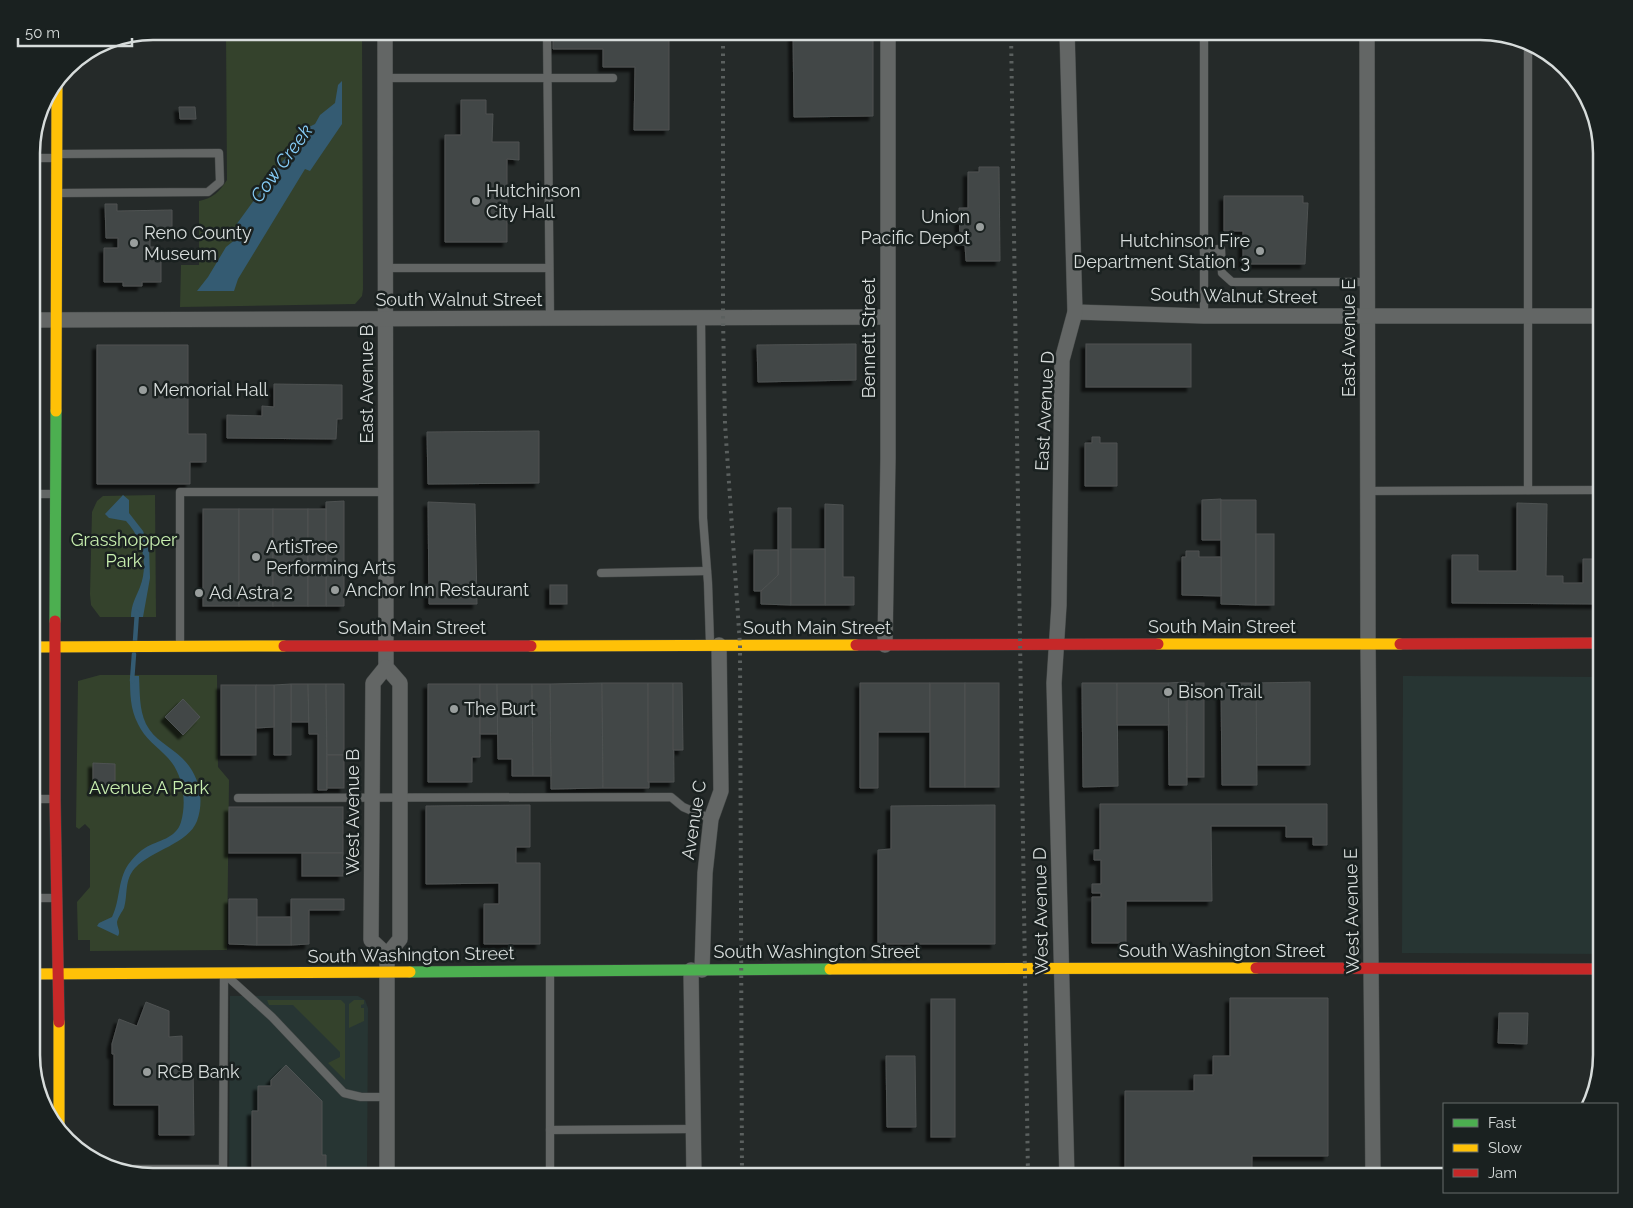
<svg xmlns="http://www.w3.org/2000/svg" width="1633" height="1208" viewBox="0 0 1633 1208" font-family="Raleway,sans-serif">
	<style>
		.built { fill: #273533 }
		.green { fill: #34422c }
		.water { fill: #345b72 }
		.lines { fill: none; stroke-linecap: round; stroke-linejoin: round }
		.stream { stroke: #345b72; stroke-width: 4.5 }
		.building { fill: #424746; stroke: #4e5252; filter: url(#shadow) }
		.lane-casing { stroke: #434746; stroke-width: 9 }
		.street-casing { stroke: #434746; stroke-width: 16 }
		.fast-casing { stroke: #434746; stroke-width: 12 }
		.slow-casing { stroke: #434746; stroke-width: 12 }
		.jam-casing { stroke: #434746; stroke-width: 12 }
		.lane { stroke: #636665; stroke-width: 8 }
		.street { stroke: #636665; stroke-width: 15 }
		.fast { stroke: #4caf50; stroke-width: 11 }
		.slow { stroke: #ffc107; stroke-width: 11 }
		.jam { stroke: #c62828; stroke-width: 11 }
		.rail { stroke: #5b605f; stroke-width: 4; stroke-dasharray: 2.5 5; stroke-linecap: butt }
		.poi-dot { fill: #999e9d; stroke: #1a2120; stroke-width: 2 }
		.labels { text-anchor: middle; stroke-width: 5; stroke-linejoin: round; paint-order: stroke }
		.poi-label { font-size: 18px; fill: #d7dcdb; stroke: #1a2120; text-anchor: start }
		.street-label { font-size: 18px; fill: #d7dcdb; stroke: #1a2120 }
		.park-label { font-size: 18px; fill: #c8efaf; stroke: #1a2120 }
		.water-label { font-size: 19px; font-style: italic; fill: #87cef9; stroke: #1a2120 }
		.rim { fill: none; stroke: #d7dcdb; stroke-width: 2.5 }
	</style>
	<defs>
		<filter id="shadow"><feDropShadow dx="-4.5" dy="4.5" stdDeviation="1" flood-color="#0009"/></filter>
	</defs>
	<rect width="100%" height="100%" fill="#252a29"/>
	<g class="built">
		<path d="M1403 676 1602 677V954L1402 953Z"/>
		<path d="M230 996H358L365 1000 368 1008 367 1177H229Z"/>
	</g>
	<g class="green">
		<path d="M226 31H362L363 289 362 296 355 304 180 307 181 265H199V201C213 198 219 192 227 180Z"/>
		<path d="M155 495 156 617H100L91 605 90 594 92 512 97 501 103 496Z"/>
		<path d="M100 675H217L218 767 229 780 227 950 90 951V940H78L77 902 90 887V829L85 824 79 829 76 827 78 681Z"/>
		<path d="M267 1000H341L345 1004V1080L328 1063 340 1057V1052L293 1005H269Z"/>
		<path d="M354 1000H364V1004L361 1005V1008H364V1021L349 1028V1004Z"/>
	</g>
	<g class="water">
		<path d="M342 81V124L310 171 305 169 238 279 234 291H197L208 277 226 247 236 239 238 230 236 225 281 163 308 135 309 127 315 124 320 115 335 103 338 85Z"/>
		<path d="M123 495 129 500V513L143 531 149 546 150 578 143 617H131C131 605 136 597 140 587 149 564 142 538 126 521L109 518 105 514Z"/>
		<path d="M130 676H139C140 693 139 709 146 724 154 740 170 746 182 758 199 774 205 799 197 821 188 844 152 850 135 868 124 880 128 895 124 908 122 912 118 917 117 922 117 928 121 931 118 936L97 926 99 923 112 917C121 899 117 877 131 861 135 856 140 851 145 848 158 840 176 839 181 822 187 801 183 774 168 758 157 746 145 739 138 724 130 709 130 693 130 676Z"/>
	</g>
	<g class="lines">
		<g class="stream">
			<path d="M135 641 137 612"/>
			<path d="M132 681 134 654"/>
		</g>
	</g>
	<g class="building">
		<path d="M553 31H669V130H634L635 67H603V49H553Z"/>
		<path d="M793 31H873V116L794 117Z"/>
		<path d="M461 100H486V114H493L492 142H519V160L507 159V242H445V135H461Z"/>
		<path d="M179 107H195L196 119H180Z"/>
		<path d="M979 167H999L1000 261H966L965 245H960L959 208H968V172H979Z"/>
		<path d="M1224 196H1303V203H1308L1305 264H1243V231H1224Z"/>
		<path d="M105 204H117V211L172 210V231L150 232V247H156V253H161V282H142V286H123V282H104V248H118V238H106Z"/>
		<path d="M856 344V380L758 382 757 345Z"/>
		<rect x="1086" y="344" width="105" height="43"/>
		<path d="M97 345H188V434H206V462H190V484H97Z"/>
		<path d="M274 384 342 385V419H337L336 439 227 438V415L262 416V406L274 407Z"/>
		<path d="M539 431V483L428 484 427 432Z"/>
		<path d="M1092 437H1100V443H1117V486H1085V443H1092Z"/>
		<path d="M1221 499V540H1202V500Z"/>
		<path d="M1221 500H1256V605L1221 604Z"/>
		<path d="M344 501V606H326V502Z"/>
		<path d="M428 502 475 504 477 604H429Z"/>
		<path d="M1517 503 1547 504 1546 576H1563V583H1583V559H1602V604L1452 603V555H1478V571H1517Z"/>
		<path d="M825 504 843 505V577H854V605H825Z"/>
		<path d="M778 508H791V605L761 604V591L778 575Z"/>
		<rect x="203" y="509" width="36" height="97"/>
		<rect x="239" y="509" width="34" height="97"/>
		<rect x="273" y="509" width="35" height="97"/>
		<rect x="308" y="509" width="18" height="97"/>
		<rect x="1256" y="534" width="18" height="71"/>
		<rect x="791" y="549" width="34" height="56"/>
		<path d="M754 550H778V575L761 591H754Z"/>
		<path d="M1186 551H1199V557H1221V596L1182 595V557H1186Z"/>
		<rect x="550" y="585" width="17" height="19"/>
		<path d="M1186 682 1187 785H1169L1168 683Z"/>
		<path d="M1310 682V765H1256V683Z"/>
		<path d="M602 683 603 788 551 789 550 684Z"/>
		<path d="M602 683H648L649 788H603Z"/>
		<path d="M648 683H673L674 782H648Z"/>
		<path d="M673 683H682L683 750H673Z"/>
		<path d="M860 683H930V732H878V788H860Z"/>
		<rect x="930" y="683" width="35" height="104"/>
		<rect x="965" y="683" width="34" height="104"/>
		<path d="M1082 683H1117L1118 786 1083 787Z"/>
		<path d="M1117 683H1168L1169 725H1117Z"/>
		<rect x="1187" y="683" width="17" height="94"/>
		<path d="M1221 683H1256L1257 785H1222Z"/>
		<path d="M291 684H308L309 722H291Z"/>
		<path d="M291 684V755H274V685Z"/>
		<path d="M308 684H326L327 790H318V734H309Z"/>
		<path d="M326 684H344V755H327Z"/>
		<path d="M428 684H480V757H472V782H428Z"/>
		<path d="M480 684H497L498 734H480Z"/>
		<path d="M497 684H532L533 776H512V759H498Z"/>
		<path d="M532 684H550L551 776H533Z"/>
		<rect x="221" y="685" width="35" height="70"/>
		<path d="M256 685H274V727L256 728Z"/>
		<path d="M183 699 200 717 183 735 165 717Z"/>
		<rect x="327" y="755" width="17" height="33"/>
		<path d="M93 763 115 764V791H93Z"/>
		<path d="M1100 804H1327V845H1313V837H1286V826H1211L1212 901H1126V943H1092V897H1101V893H1092V884H1101V860H1094V850H1100Z"/>
		<path d="M530 805V847H516V863H540V944H484V904H499V883L426 884V806Z"/>
		<path d="M995 805V944H878V850L891 849V806Z"/>
		<rect x="229" y="807" width="114" height="46"/>
		<rect x="302" y="853" width="41" height="23"/>
		<path d="M229 899H257V945L229 944Z"/>
		<path d="M291 899H344V910H309V944L291 945Z"/>
		<rect x="257" y="917" width="34" height="28"/>
		<path d="M1230 998H1328V1156H1252V1173H1231V1177H1125V1091H1194V1075H1213V1056H1230Z"/>
		<rect x="931" y="999" width="24" height="138"/>
		<path d="M146 1002 169 1011V1037L182 1036V1069L193 1068 194 1135H159V1105H114V1054H112V1044L119 1019 137 1026Z"/>
		<path d="M1499 1013H1528L1527 1044 1498 1043Z"/>
		<path d="M886 1056H915L916 1127H887Z"/>
		<path d="M286 1065 322 1101V1155H326V1177H252V1111H258V1086H271V1080Z"/>
	</g>
	<g class="lines">
		<defs>
			<g id="lane">
				<path d="M547 31 550 319"/>
				<path d="M1204 31V316"/>
				<path d="M385 78H613"/>
				<path d="M60 154 219 153 220 182 208 192 61 193"/>
				<path d="M32 158H55"/>
				<path d="M1204 250 1221 249 1222 273 1232 282H1368"/>
				<path d="M385 268H549"/>
				<path d="M701 318 703 518 708 583 710 643"/>
				<path d="M1528 490V42"/>
				<path d="M1368 491 1602 490"/>
				<path d="M32 494H52"/>
				<path d="M601 573 707 571"/>
				<path d="M180 644V492H387"/>
				<path d="M238 798 671 797 683 807 711 819"/>
				<path d="M32 799H53"/>
				<path d="M32 898H54"/>
				<path d="M550 974V1177"/>
				<path d="M229 978 272 1017 344 1093 361 1097H387"/>
				<path d="M550 1130 693 1129"/>
				<path d="M111 1169H223"/>
				<path d="M223 1177 224 974"/>
			</g>
			<g id="street">
				<path d="M385 31 386 667 400 683V939L387 955V1177"/>
				<path d="M1367 31 1368 644 1373 1177"/>
				<path d="M1075 312 1204 316H1602"/>
				<path d="M32 320 887 317"/>
				<path d="M885 645 888 458V31"/>
				<path d="M386 667 373 683 371 940 387 955"/>
				<path d="M691 970 694 1177"/>
				<path d="M702 970 705 873 711 819 721 791 719 645"/>
				<path d="M1067 1177 1054 683 1059 605 1062 360 1075 312 1067 31"/>
			</g>
			<g id="fast">
				<path d="M55 621 56 411"/>
				<path d="M410 972 830 969"/>
			</g>
			<g id="slow">
				<path d="M56 411 57 82"/>
				<path d="M1158 644H1400"/>
				<path d="M531 646 856 645"/>
				<path d="M32 647 284 646"/>
				<path d="M830 969 1256 968"/>
				<path d="M31 974 410 972"/>
				<path d="M59 1022V1127"/>
			</g>
			<g id="jam">
				<path d="M55 621V799L59 1022"/>
				<path d="M1400 644 1602 643"/>
				<path d="M856 645 1158 644"/>
				<path d="M284 646H531"/>
				<path d="M1256 968 1602 969"/>
			</g>
		</defs>
		<use href="#lane" class="lane-casing"/>
		<use href="#street" class="street-casing"/>
		<use href="#fast" class="fast-casing"/>
		<use href="#slow" class="slow-casing"/>
		<use href="#jam" class="jam-casing"/>
		<use href="#lane" class="lane"/>
		<use href="#street" class="street"/>
		<use href="#fast" class="fast"/>
		<use href="#slow" class="slow"/>
		<use href="#jam" class="jam"/>
		<g class="rail">
			<path d="M723 31V318L725 424 740 645 742 1177"/>
			<path d="M1011 31 1028 1177"/>
		</g>
	</g>
	<g class="poi-dot">
		<circle cx="476" cy="201" r="5"/>
		<circle cx="980" cy="227" r="5"/>
		<circle cx="134" cy="243" r="5"/>
		<circle cx="1260" cy="251" r="5"/>
		<circle cx="143" cy="390" r="5"/>
		<circle cx="256" cy="557" r="5"/>
		<circle cx="335" cy="590" r="5"/>
		<circle cx="199" cy="593" r="5"/>
		<circle cx="1168" cy="692" r="5"/>
		<circle cx="454" cy="709" r="5"/>
		<circle cx="147" cy="1072" r="5"/>
	</g>
	<g class="labels">
		<g class="poi-label">
			<text x="486" y="197">Hutchinson<tspan x="486" dy="21">City Hall</tspan></text>
			<text x="970" y="223" text-anchor="end">Union<tspan x="970" dy="21">Pacific Depot</tspan></text>
			<text x="144" y="239">Reno County<tspan x="144" dy="21">Museum</tspan></text>
			<text x="1250" y="247" text-anchor="end">Hutchinson Fire<tspan x="1250" dy="21">Department Station 3</tspan></text>
			<text x="153" y="396">Memorial Hall</text>
			<text x="266" y="553">ArtisTree<tspan x="266" dy="21">Performing Arts</tspan></text>
			<text x="345" y="596">Anchor Inn Restaurant</text>
			<text x="209" y="599">Ad Astra 2</text>
			<text x="1178" y="698">Bison Trail</text>
			<text x="464" y="715">The Burt</text>
			<text x="157" y="1078">RCB Bank</text>
		</g>
		<g class="street-label">
			<text transform="translate(1234 296) rotate(1)" y="6">South Walnut Street</text>
			<text x="459" y="306">South Walnut Street</text>
			<text transform="translate(869 338) rotate(-90)" y="6">Bennett Street</text>
			<text transform="translate(1349 338) rotate(-90)" y="6">East Avenue E</text>
			<text transform="translate(367 384) rotate(-90)" y="6">East Avenue B</text>
			<text transform="translate(1045 411) rotate(-87)" y="6">East Avenue D</text>
			<text x="1222" y="633">South Main Street</text>
			<text x="412" y="634">South Main Street</text>
			<text x="817" y="634">South Main Street</text>
			<text transform="translate(353 812) rotate(-90)" y="6">West Avenue B</text>
			<text transform="translate(694 820) rotate(-81)" y="6">Avenue C</text>
			<text transform="translate(1041 911) rotate(-91)" y="6">West Avenue D</text>
			<text transform="translate(1352 911) rotate(-91)" y="6">West Avenue E</text>
			<text x="1222" y="957">South Washington Street</text>
			<text x="817" y="958">South Washington Street</text>
			<text transform="translate(411 955) rotate(-1)" y="6">South Washington Street</text>
		</g>
		<g class="park-label">
			<text x="124" y="546">Grasshopper<tspan x="124" dy="21">Park</tspan></text>
			<text x="149" y="794">Avenue A Park</text>
		</g>
		<g class="water-label">
			<text transform="translate(281 163) rotate(-54)" y="7">Cow Creek</text>
		</g>
	</g>
	<path d="M0 0H1633V1208H0ZM153 40H1480A113 113 0 0 1 1593 153V1055A113 113 0 0 1 1480 1168H153A113 113 0 0 1 40 1055V153A113 113 0 0 1 153 40Z" fill="#1a2120" fill-rule="evenodd"/>
	<path class="rim" d="M153 40H1480A113 113 0 0 1 1593 153V1055A113 113 0 0 1 1480 1168H153A113 113 0 0 1 40 1055V153A113 113 0 0 1 153 40Z"/>
	<rect x="1443" y="1103" width="175" height="90" fill="#1a2120" stroke="#666c6b"/>
	<rect x="1453" y="1119" width="25" height="8" fill="#4caf50" stroke="#666c6b"/>
	<text x="1488" y="1128" font-size="15" fill="#d7dcdb">Fast</text>
	<rect x="1453" y="1144" width="25" height="8" fill="#ffc107" stroke="#666c6b"/>
	<text x="1488" y="1153" font-size="15" fill="#d7dcdb">Slow</text>
	<rect x="1453" y="1169" width="25" height="8" fill="#c62828" stroke="#666c6b"/>
	<text x="1488" y="1178" font-size="15" fill="#d7dcdb">Jam</text>
	<path d="M18 38v8h114v-8" fill="none" stroke="#d7dcdb" stroke-width="2.5"/>
	<text x="25" y="38" font-size="15" fill="#d7dcdb" stroke="#1a2120" stroke-width="4" paint-order="stroke">50 m</text>
</svg>
